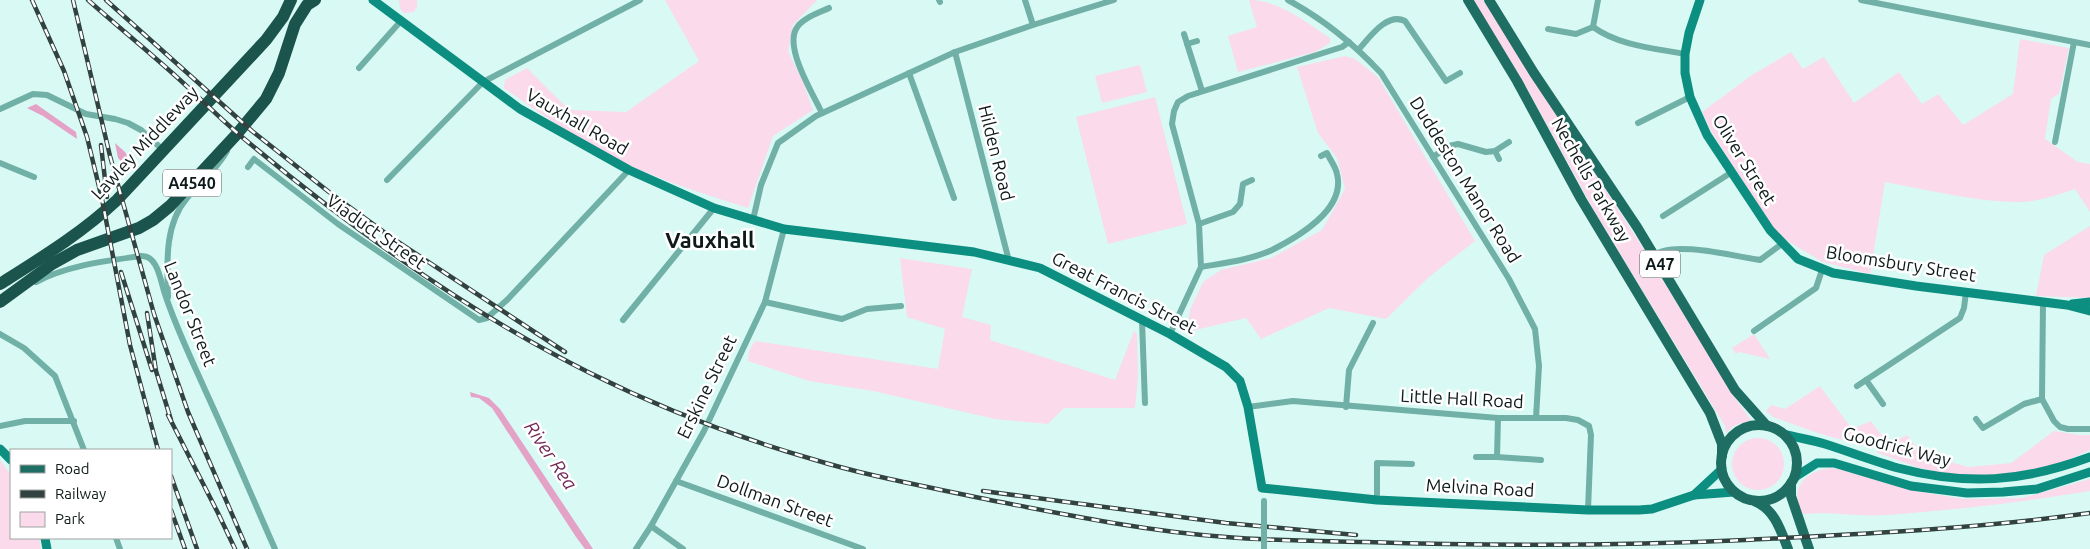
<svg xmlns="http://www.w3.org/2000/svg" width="2090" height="549" viewBox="0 0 2090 549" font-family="Ubuntu,sans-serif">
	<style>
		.green { fill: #fadaeb }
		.water { fill: #e3a2c6 }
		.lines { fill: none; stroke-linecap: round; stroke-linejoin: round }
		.street { stroke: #70b0a6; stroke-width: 6 }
		.secondary { stroke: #0c8e81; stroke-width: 9 }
		.primary { stroke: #1f6e64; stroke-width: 10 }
		.highway { stroke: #1b544c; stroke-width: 12 }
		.rail-casing { stroke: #324240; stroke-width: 4.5 }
		.rail { stroke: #fff; stroke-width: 2.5; stroke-dasharray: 8; stroke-linecap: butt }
		.street-bridge { stroke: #70b0a6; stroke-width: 6 }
		.labels { text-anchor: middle; stroke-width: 5; stroke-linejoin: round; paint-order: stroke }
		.shield { fill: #fff; stroke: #565f5e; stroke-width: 1 }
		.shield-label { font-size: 16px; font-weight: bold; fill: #0e1a19 }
		.street-label { font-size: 18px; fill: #0e1a19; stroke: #fff }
		.water-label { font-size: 19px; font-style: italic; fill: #722756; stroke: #fff }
		.district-label { font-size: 22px; font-weight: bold; fill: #0e1a19; stroke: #fff }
	</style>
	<rect width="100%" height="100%" fill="#d9faf4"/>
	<g class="green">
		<path d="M399 0H417V6L414 12 404 13 400 9Z"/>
		<path d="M665 0H817L793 25 788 51 803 82 813 110 773 136 748 208C697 192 647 176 601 151 567 133 536 110 504 88L505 80 527 68 569 110 626 112 699 61Z"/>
		<path d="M1249 0C1279 0 1306 22 1330 38V43L1315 52 1238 72 1228 36 1257 27Z"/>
		<path d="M1473 0H1483L1643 248 1735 398 1751 420 1734 426 1726 433 1725 426 1596 214 1528 90Z"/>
		<path d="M2020 39 2069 48 2059 94 2051 99 2045 139 2078 162 2090 164V212L2075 189C2057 195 2038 202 2019 202 1974 202 1929 190 1885 182L1870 274 1823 262 1784 239 1770 223 1712 133 1702 112 1752 75 1791 52 1803 69 1824 57 1854 103 1899 72 1922 104 1938 94 1963 125 2013 94Z"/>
		<path d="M1345 56 1355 59 1378 77 1475 241 1429 277 1386 319 1329 308 1261 339 1246 318 1187 332 1190 310 1203 282 1221 270 1271 258 1322 230 1345 189 1337 158 1318 133 1297 67Z"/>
		<path d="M1140 65 1147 92 1102 103 1095 76Z"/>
		<path d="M1155 97 1187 224 1108 244 1076 117Z"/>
		<path d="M2090 226V298L2036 296 2044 255Z"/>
		<path d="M900 258 972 269 962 317 991 325 990 340 1115 380 1134 331 1137 334 1138 377 1135 408H1064L1048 424 995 419 873 391 809 381 748 361 749 351 755 341 938 369 945 329 907 317Z"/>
		<path d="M1754 334 1770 359 1739 352 1736 354 1732 348Z"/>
		<path d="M1820 386 1852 429 1871 421 1888 444 1907 435 1921 453 1968 467 2011 463 2054 431 2079 435H2090V450L2068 460 2017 475 1957 476 1920 468 1878 453 1877 451 1887 444 1867 439 1864 443C1833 441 1802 427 1773 417L1766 411 1771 405 1785 409Z"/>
		<circle cx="1758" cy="464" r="26"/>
		<path d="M0 460 11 475V538H39L41 549H0Z"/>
		<path d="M1831 468 1839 469 1916 491 1964 499 2022 498 2090 479V491C2023 502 1955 510 1888 515 1860 517 1832 511 1803 514 1788 489 1805 471 1831 468Z"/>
	</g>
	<g class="water">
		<path d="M36 104 76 132 77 139 43 116 27 108Z"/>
		<path d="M115 143 125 152 135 166 127 172 126 166 118 158Z"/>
		<path d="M470 392 489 398 500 409 593 549H585L576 537 492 408 479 398 471 397Z"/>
	</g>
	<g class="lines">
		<g class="street">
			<path d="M939 0 940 2"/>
			<path d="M1025 0 1033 25"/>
			<path d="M1288 0C1323 19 1354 44 1381 73L1509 279 1535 329 1539 366 1536 418"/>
			<path d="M1861 0 2090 45"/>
			<path d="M1593 27C1620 46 1653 48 1685 54"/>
			<path d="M1593 27 1598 0"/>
			<path d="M1548 29 1576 34 1593 27"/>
			<path d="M1184 34 1202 91"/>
			<path d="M1187 44 1197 41"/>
			<path d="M1359 49C1370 37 1387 12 1405 21L1446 81 1460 73"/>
			<path d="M955 52 1009 261"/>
			<path d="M359 68 400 22"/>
			<path d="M909 73 954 198"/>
			<path d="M0 109 33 94 47 95 86 114 115 119 128 123 141 130 163 150"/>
			<path d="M822 113C813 94 785 49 796 29 802 18 819 13 829 8"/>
			<path d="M1638 123 1690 97"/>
			<path d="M2055 142 2074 42"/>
			<path d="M1495 151 1499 159"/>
			<path d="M1433 157 1449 146 1458 144 1486 152 1495 151 1509 142"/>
			<path d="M0 163 34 177"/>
			<path d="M248 167 254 159 338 224 479 320 487 318 508 299 629 170"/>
			<path d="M387 180 483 82 640 0"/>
			<path d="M1663 216 1732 172"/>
			<path d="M753 220 761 185 778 143 816 116 955 52 1033 25 1114 0"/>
			<path d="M1199 224 1233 212 1240 204 1243 184 1252 180"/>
			<path d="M1655 255C1672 240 1737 257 1760 260L1783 243"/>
			<path d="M1201 267C1224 263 1250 260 1272 250 1298 237 1346 209 1337 174 1336 167 1330 160 1327 153L1321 156"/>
			<path d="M36 282C68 265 106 261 141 256 157 255 160 278 164 291 175 326 191 358 206 392 230 444 252 497 275 549"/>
			<path d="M168 297C167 264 164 225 187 198 200 183 217 169 227 151"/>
			<path d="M765 302 842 319 867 309 901 306"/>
			<path d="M2043 302 2042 399 2054 421 2060 427 2068 429H2090"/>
			<path d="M623 320 714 208"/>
			<path d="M1142 320 1145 403"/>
			<path d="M1754 331 1816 288 1822 270"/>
			<path d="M0 334 24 348 55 376 84 450"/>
			<path d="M1170 334 1201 267 1199 224 1172 124 1174 111 1178 102 1188 96 1342 47 1349 42"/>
			<path d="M1866 380 1883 404"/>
			<path d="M1857 386 1960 318 1964 308 1966 292"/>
			<path d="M1248 407 1293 401 1498 418H1566L1578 420 1589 426 1591 435 1588 510"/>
			<path d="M1346 407 1349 370 1373 323"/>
			<path d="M1498 418 1497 457 1541 460"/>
			<path d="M1976 419 1983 428 2024 404 2042 399"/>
			<path d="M0 426 25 421H74"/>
			<path d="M1476 457H1497"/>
			<path d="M676 481 863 549"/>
			<path d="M1377 500V463L1412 464"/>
			<path d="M651 526 683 549"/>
			<path d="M116 538 120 549"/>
			<path d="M636 549 651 526 704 431 765 302 784 229"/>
		</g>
		<g class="secondary">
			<path d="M373 0 520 109 629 170 714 208 784 229 974 252 1040 268 1170 334 1226 367 1240 381 1248 407 1262 488 1377 500 1588 510H1639L1652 509 1694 495 1734 492"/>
			<path d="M1700 0 1689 33 1685 54V73L1690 97 1707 135 1770 230 1798 259 1833 273 1916 286 2067 305 2090 311"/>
			<path d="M2072 304 2090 302"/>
			<path d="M1784 434C1798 438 1812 440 1825 444 1850 452 1874 461 1898 468 1967 486 2023 482 2090 457"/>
			<path d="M0 449 11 460"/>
			<path d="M1795 477 1817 463H1834L1911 486 1967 493 2003 492 2037 489 2090 472"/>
			<path d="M1694 495 1722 469"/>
			<path d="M45 538 47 549"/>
		</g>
		<g class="primary">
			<path d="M1468 0 1517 81 1581 199 1710 413 1722 444V456"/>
			<path d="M1489 0 1534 73 1637 227 1735 390 1767 426"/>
			<circle cx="1759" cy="463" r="38"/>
			<path d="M1791 483V496L1809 549"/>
			<path d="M1756 502C1775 510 1781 531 1788 549"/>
		</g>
		<g class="highway">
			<path d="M0 284C41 258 82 233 117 200L266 40 283 17 291 0"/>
			<path d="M0 302 52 264 77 250 139 228 153 220 170 206 236 135 266 99 279 73 295 24 307 5 315 0"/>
		</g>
		<defs>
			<g id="rail">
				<path d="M32 0 64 71 87 137 102 199 130 345 158 450"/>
				<path d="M73 0 110 156 154 314 188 412 247 549"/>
				<path d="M88 0C115 24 143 47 170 71 194 92 217 116 242 137 348 226 465 311 590 373 660 408 736 437 812 459 867 476 924 486 980 498 1062 514 1143 531 1226 537 1273 541 1320 541 1366 542 1493 546 1619 546 1745 540 1860 534 1975 529 2090 513"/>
				<path d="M106 0 252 131 329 192 395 240 565 352"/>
				<path d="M101 145 107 197"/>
				<path d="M121 272 152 370"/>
				<path d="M147 313 156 371 171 420"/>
				<path d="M168 415 218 513 235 549"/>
				<path d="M171 476 197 549"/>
				<path d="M983 491 1226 523 1356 535"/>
				<path d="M171 510 185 549"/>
			</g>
		</defs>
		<use href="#rail" class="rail-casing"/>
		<use href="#rail" class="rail"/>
		<path class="street-bridge" d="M1264 501V548"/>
	</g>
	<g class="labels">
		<g class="shield">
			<rect x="163" y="169.5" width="58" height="27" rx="4"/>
			<rect x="1640" y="250.5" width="40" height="27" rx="4"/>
		</g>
		<g class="shield-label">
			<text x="192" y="189">A4540</text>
			<text x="1660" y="270">A47</text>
		</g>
		<g class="street-label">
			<text transform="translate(577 122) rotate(30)" y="6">Vauxhall Road</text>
			<text transform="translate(145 143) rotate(-47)" y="6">Lawley Middleway</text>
			<text transform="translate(996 153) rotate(76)" y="6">Hilden Road</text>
			<text transform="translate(1744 160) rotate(58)" y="6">Oliver Street</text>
			<text transform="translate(1465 180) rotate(58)" y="6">Duddeston Manor Road</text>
			<text transform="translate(1591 180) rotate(60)" y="6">Nechells Parkway</text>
			<text transform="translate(376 232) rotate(35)" y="6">Viaduct Street</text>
			<text transform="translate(1901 264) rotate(9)" y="6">Bloomsbury Street</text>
			<text transform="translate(1124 293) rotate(27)" y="6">Great Francis Street</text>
			<text transform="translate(190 314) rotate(68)" y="6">Landor Street</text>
			<text transform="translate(707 387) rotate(-64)" y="6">Erskine Street</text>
			<text transform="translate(1462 399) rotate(3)" y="6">Little Hall Road</text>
			<text transform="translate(1897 447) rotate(15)" y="6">Goodrick Way</text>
			<text transform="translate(1480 488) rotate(3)" y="6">Melvina Road</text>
			<text transform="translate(775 501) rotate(20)" y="6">Dollman Street</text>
		</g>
		<g class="water-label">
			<text transform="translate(551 455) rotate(56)" y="7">River Rea</text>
		</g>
		<g class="district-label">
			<text x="710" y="248">Vauxhall</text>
		</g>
	</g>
	<rect x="10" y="449" width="162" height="90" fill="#ffffff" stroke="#9fa3a3"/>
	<rect x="20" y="465" width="25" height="8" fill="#1f6e64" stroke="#9fa3a3"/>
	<text x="55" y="474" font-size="15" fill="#0e1a19">Road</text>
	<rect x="20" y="490" width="25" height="8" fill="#324240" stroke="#9fa3a3"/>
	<text x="55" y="499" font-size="15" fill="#0e1a19">Railway</text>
	<rect x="20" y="512" width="25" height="15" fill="#fadaeb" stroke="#9fa3a3"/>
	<text x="55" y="524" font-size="15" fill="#0e1a19">Park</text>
</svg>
